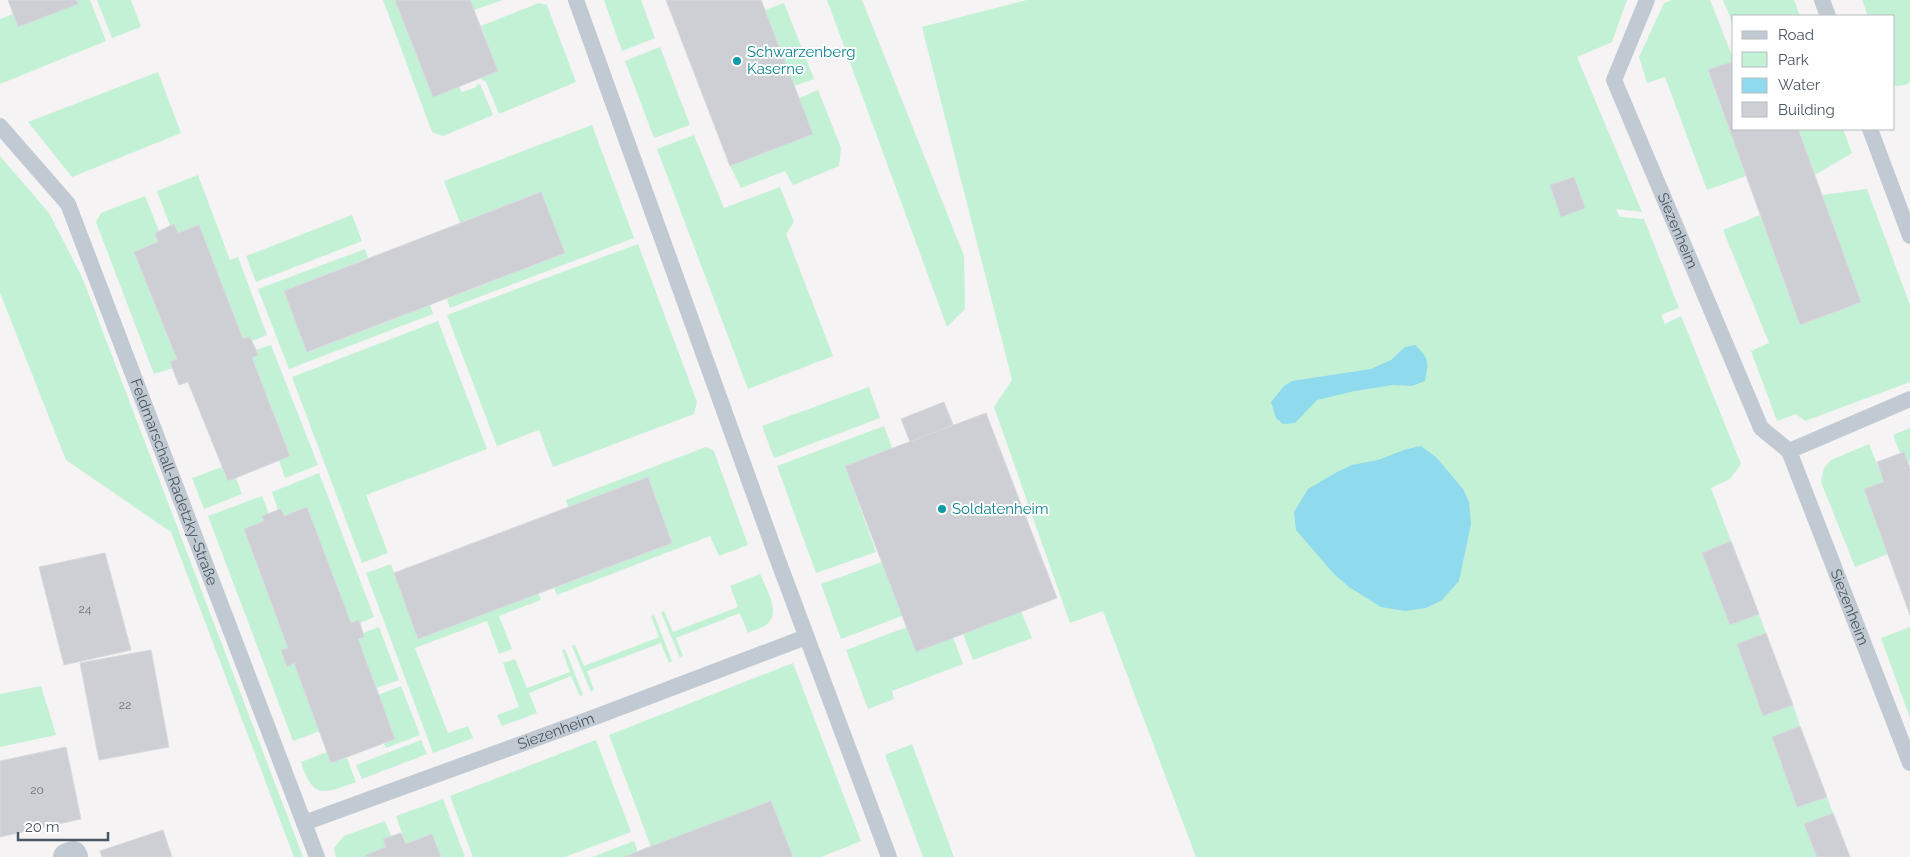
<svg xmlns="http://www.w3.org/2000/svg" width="1910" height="857" viewBox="0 0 1910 857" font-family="Raleway,sans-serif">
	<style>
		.green { fill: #c3f1d5 }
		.water { fill: #90daee }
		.building { fill: #cdcfd5; stroke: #d7d9de }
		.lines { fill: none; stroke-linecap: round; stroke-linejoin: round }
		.service { stroke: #c1cad2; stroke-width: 16 }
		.minor { stroke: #c1cad2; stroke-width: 28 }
		.culture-dot { fill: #0f9aa8; stroke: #fff; stroke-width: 2 }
		.labels { text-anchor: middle; stroke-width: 4; stroke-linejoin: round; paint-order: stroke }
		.number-label { font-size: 12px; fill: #6b747e }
		.culture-label { font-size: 15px; fill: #0d838f; stroke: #fff; text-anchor: start }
		.street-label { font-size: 15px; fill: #4a5661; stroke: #fff }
	</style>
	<rect width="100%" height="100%" fill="#f5f3f3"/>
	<g class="green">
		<path d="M76 0H90L106 41 0 84V19L13 14 18 27 77 4Z"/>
		<path d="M97 0H131L141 27 112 38Z"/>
		<path d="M383 0H395L433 96 459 86 462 92 477 87 476 85 480 84 493 115 443 136 432 132Z"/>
		<path d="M470 0H503L474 10Z"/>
		<path d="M604 0H641L655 38 622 51Z"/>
		<path d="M827 0H862L964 256 965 309 947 327Z"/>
		<path d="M1027 0H1627L1612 42 1577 57 1642 212 1616 209 1620 217 1644 219 1679 308 1661 315 1665 324 1681 316 1741 464 1730 479 1711 488 1731 541 1702 553 1730 625 1759 614 1766 633 1737 644 1763 716 1793 705 1800 726 1772 737 1797 807 1827 797 1833 813 1804 824 1817 857H1196L1103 611 1070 623 994 407 1012 380 922 27Z"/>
		<path d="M1672 0H1710L1734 61 1708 71 1746 176 1707 190 1665 77 1647 83 1639 57 1664 3Z"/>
		<path d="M1723 0H1794L1800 16H1734V27Z"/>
		<path d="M1862 0H1910V82C1906 86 1899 86 1894 86V16H1868Z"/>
		<path d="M539 3 547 5 576 82 499 114 486 82 480 78 498 71 481 26Z"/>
		<path d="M784 3 814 79 794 86 765 10Z"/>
		<path d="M660 47 690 125 654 138 625 61Z"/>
		<path d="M158 72 181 133 72 177 28 122Z"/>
		<path d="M818 90 841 148 839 166 793 185 785 171 741 188 730 166 813 134 799 98Z"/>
		<path d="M592 125 634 238 450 308 447 299 565 253 541 192 460 223 444 181Z"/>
		<path d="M1798 129H1843L1852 153 1815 175Z"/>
		<path d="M694 135 724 208 780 187 794 222 786 234 833 356 748 389 657 149Z"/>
		<path d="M0 156 49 213 82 277 303 857H294L171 532 66 460 0 293Z"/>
		<path d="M198 175 230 260 238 257 267 335 252 341 250 337 243 339 199 225 178 233 174 224 170 226 157 191Z"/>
		<path d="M1867 189 1910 305V382L1805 421 1796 414 1777 421 1751 351 1769 343 1723 230 1760 215 1800 325 1861 302 1822 195Z"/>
		<path d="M145 196 159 231 155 233 158 242 134 252 177 359 170 362 173 368 154 374 96 222 101 213Z"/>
		<path d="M352 215 362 241 256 282 246 256Z"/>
		<path d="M638 244 697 402 694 414 553 467 539 430 497 446 447 315Z"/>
		<path d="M365 249 368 258 284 291 308 352 430 305 433 314 289 369 258 289Z"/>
		<path d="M438 321 487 449 366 495 388 553 362 563 292 377Z"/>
		<path d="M271 345 318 465 285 478 279 460 290 455 252 358 258 355 256 350Z"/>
		<path d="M869 387 880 418 774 458 762 426Z"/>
		<path d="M884 426 892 448 845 466 876 552 816 573 777 466Z"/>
		<path d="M1910 428V462L1908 463 1904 452 1900 453 1893 435Z"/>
		<path d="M1869 444 1884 482 1864 489 1888 554 1855 567 1821 482 1824 468 1831 460Z"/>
		<path d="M706 447 714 451 748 545 719 556 710 536 557 595 554 588 672 543 648 477 568 507 566 500Z"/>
		<path d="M222 467 228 481 236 478 242 494 204 509 192 478Z"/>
		<path d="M319 473 374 617 360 623 358 620 351 623 307 507 284 516 281 509 278 510 272 492Z"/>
		<path d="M262 496 269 514 264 521 244 530 288 648 281 650 288 666 294 663 320 731 293 741 208 516Z"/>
		<path d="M882 562 902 616 841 639 821 584Z"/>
		<path d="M391 564 418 639 538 593 541 600 499 616 512 649 499 654 487 621 415 648 448 733 468 726 473 738 433 753 366 573Z"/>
		<path d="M760 574C766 588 782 613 766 625 761 629 753 630 748 633L740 613 676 638 683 656 680 658 661 612 664 611 673 632 738 607 730 586Z"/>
		<path d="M1021 611 1032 638 973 660 963 634Z"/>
		<path d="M654 615 672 661 669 663 661 643 587 671 594 690 591 692 572 646 575 645 584 666 659 637 651 616Z"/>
		<path d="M379 627 399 680 376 688 358 640 364 637 363 633Z"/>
		<path d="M907 627 916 652 953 637 963 664 892 691 894 699 868 709 846 650Z"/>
		<path d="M1910 627V718L1881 638Z"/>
		<path d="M565 649 583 695 580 696 571 676 529 693 537 713 502 726 497 715 519 707 503 663 515 659 527 688 570 672 562 650Z"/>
		<path d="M793 663 861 841 821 857H793L771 801 651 847 609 735Z"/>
		<path d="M41 686 56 735 0 747V694Z"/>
		<path d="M401 686 420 735 386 748 384 744 395 739 378 695Z"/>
		<path d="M421 740 427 754 362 779 356 765Z"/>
		<path d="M596 740 631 832 565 857H473L450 796Z"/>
		<path d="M912 744 954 857H923L885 755Z"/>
		<path d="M327 752 331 763 347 758 356 782C325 793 313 801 301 762Z"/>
		<path d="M443 799 465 857H441L406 844 396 816Z"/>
		<path d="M385 821 391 836 383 839 386 847 366 855V857H336L334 848 344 836Z"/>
		<path d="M634 841 638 852 624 857H592Z"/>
	</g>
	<g class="water">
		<path d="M1415 345C1429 358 1429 362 1425 381L1412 386 1393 385 1355 391 1317 400 1295 423 1283 424 1276 418 1271 402 1284 386 1292 381 1371 369 1391 360 1405 347Z"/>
		<path d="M1421 446 1437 458 1463 489 1469 502 1471 524 1459 581 1442 600 1426 608 1405 611 1381 607 1349 587 1334 574 1296 530 1294 512 1308 489 1337 472 1352 465 1378 460 1404 450Z"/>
	</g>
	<g class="building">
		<path d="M8 0H76L78 4 18 27Z"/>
		<path d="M395 0H470L498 71 433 97Z"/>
		<path d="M666 0H761L813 134 730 166Z"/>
		<path d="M1734 61V129H1798L1861 302 1800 325 1708 70Z"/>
		<path d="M1574 177 1585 208 1561 217 1550 185Z"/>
		<path d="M541 192 565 253 307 352 284 291Z"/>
		<path d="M174 224 178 233 199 225 243 339 250 337 256 350 258 355 252 358 290 456 228 481 188 382 179 385 170 362 177 359 134 252 158 242 155 233Z"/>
		<path d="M944 402 953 425 910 442 901 419Z"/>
		<path d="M986 413 1057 598 916 652 845 466Z"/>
		<path d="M1904 452 1910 468V615L1864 489 1884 482 1877 462Z"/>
		<path d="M648 477 672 543 418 639 394 573Z"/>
		<path d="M307 507 351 623 358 620 360 623 364 637 358 639 395 739 331 763 294 663 287 667 281 650 288 648 244 529 264 521 262 516 278 510 281 509 284 516Z"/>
		<path d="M1731 541 1759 614 1730 625 1702 553Z"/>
		<path d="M105 553 131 650 64 665 39 567Z"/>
		<path d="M1766 633 1793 705 1763 716 1737 644Z"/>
		<path d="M151 650 169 747 99 760 80 663Z"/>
		<path d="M1800 726 1827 797 1797 807 1772 737Z"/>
		<path d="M66 747 81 819 0 837V761Z"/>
		<path d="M771 801 793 857H624L644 849Z"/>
		<path d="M1833 813 1850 857H1817L1804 824Z"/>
		<path d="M163 830 172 857H102L100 851Z"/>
		<path d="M401 833 406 844 432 834 441 857H366V855L386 847 383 839Z"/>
	</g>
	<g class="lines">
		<g class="service">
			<path d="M576 0 776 555 889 857"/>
			<path id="s1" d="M1647 0 1614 80 1761 428 1789 451 1910 763"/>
			<path d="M1822 0 1828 16"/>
			<path id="s2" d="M0 126 68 204 317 857"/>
			<path d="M1870 129 1910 236"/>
			<path d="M1789 451 1910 399"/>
			<path id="s3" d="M304 823 595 717 806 637"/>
		</g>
		<path class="minor" d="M67 857 73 855 74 857"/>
	</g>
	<g class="culture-dot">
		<circle cx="737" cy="61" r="5"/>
		<circle cx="942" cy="509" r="5"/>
	</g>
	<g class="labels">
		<g class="number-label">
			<text x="85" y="613">24</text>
			<text x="125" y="709">22</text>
			<text x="37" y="794">20</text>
		</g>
		<g class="culture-label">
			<text x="747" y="57">Schwarzenberg<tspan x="747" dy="17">Kaserne</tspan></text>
			<text x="952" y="514">Soldatenheim</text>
		</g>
		<g class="street-label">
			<text dy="5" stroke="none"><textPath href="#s1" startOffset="250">Siezenheim</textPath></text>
			<text dy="5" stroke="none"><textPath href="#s2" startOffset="401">Feldmarschall-Radetzky-Straße</textPath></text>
			<text dy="5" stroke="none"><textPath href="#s1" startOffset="668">Siezenheim</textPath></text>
			<text dy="5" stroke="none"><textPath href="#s3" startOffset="268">Siezenheim</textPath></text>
		</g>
	</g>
	<rect x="1732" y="15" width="162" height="115" fill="#ffffff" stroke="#b7bbc0"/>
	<rect x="1742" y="31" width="25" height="8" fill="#c1cad2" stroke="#b7bbc0"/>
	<text x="1778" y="40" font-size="15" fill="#4a5661">Road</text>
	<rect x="1742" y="52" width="25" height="15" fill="#c3f1d5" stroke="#b7bbc0"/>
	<text x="1778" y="65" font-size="15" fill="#4a5661">Park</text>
	<rect x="1742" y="78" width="25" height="15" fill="#90daee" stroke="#b7bbc0"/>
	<text x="1778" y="90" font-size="15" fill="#4a5661">Water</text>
	<rect x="1742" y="102" width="25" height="15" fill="#cdcfd5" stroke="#b7bbc0"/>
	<text x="1778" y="115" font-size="15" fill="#4a5661">Building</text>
	<path d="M18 832v8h90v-8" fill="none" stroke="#4a5661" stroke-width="2.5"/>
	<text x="25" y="832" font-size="15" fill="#4a5661" stroke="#ffffff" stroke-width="4" paint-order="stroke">20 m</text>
</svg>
